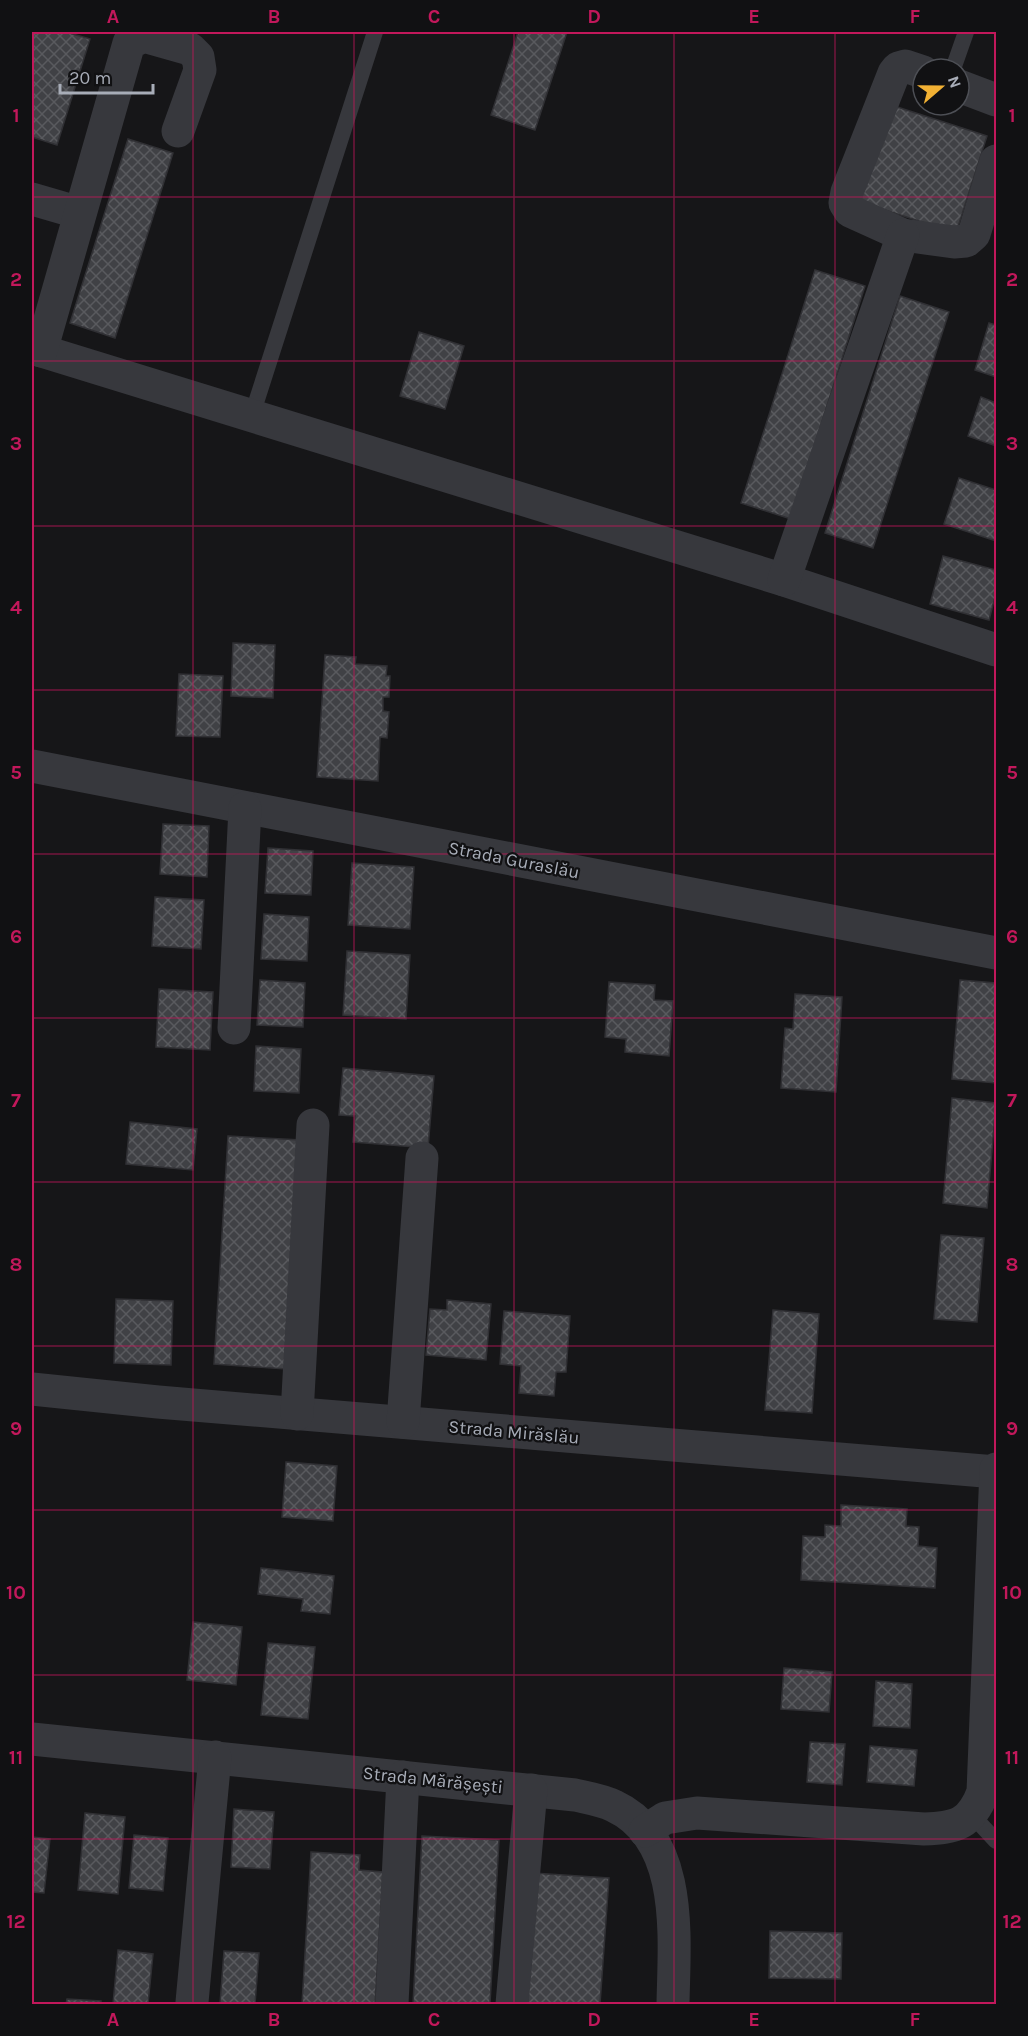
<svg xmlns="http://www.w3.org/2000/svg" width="1028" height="2036" viewBox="0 0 1028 2036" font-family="Karla,sans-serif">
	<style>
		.building { fill: url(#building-cross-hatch); stroke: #303034; stroke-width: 1.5 }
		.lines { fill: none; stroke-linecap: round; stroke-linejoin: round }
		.lane { stroke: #37383d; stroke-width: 16 }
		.street { stroke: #37383d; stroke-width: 33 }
		.grid { fill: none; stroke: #c2185b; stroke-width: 1.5; stroke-opacity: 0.55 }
		.labels { text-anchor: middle; stroke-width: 4.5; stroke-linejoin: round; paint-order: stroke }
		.street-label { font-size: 18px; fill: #a8adb8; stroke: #111113 }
		.neatline { fill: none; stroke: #c2185b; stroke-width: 2 }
		.grid-label { font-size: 20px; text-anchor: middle; font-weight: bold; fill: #c2185b }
	</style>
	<defs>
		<pattern id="building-cross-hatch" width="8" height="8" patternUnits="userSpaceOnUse" patternTransform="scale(1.5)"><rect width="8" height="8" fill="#404145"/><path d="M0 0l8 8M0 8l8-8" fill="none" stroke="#595a5e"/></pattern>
	</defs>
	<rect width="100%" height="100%" fill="#161618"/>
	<g class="building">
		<path d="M32 32H66L90 39 57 145 32 137Z"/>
		<path d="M518 32H567L535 130 491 115Z"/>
		<path d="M888 104 987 136 956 233 857 201Z"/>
		<path d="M128 139 173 153 115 338 70 323Z"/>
		<path d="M815 270 865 286 791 519 741 503Z"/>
		<path d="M900 296 949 312 873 548 825 533Z"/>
		<path d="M989 323 996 325V377L975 370Z"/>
		<path d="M419 332 464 346 445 409 400 396Z"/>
		<path d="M981 397 996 403V446L968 436Z"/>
		<path d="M959 478 996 490V541L944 524Z"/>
		<path d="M943 556 996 570V593L989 620 930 604Z"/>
		<path d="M233 643 275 645 273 698 231 696Z"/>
		<path d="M325 655 356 657 355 664 387 666 386 676H390L389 697H383V711L389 712 387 738 380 737 378 781 317 777Z"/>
		<path d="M179 674 223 676 220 737 176 736Z"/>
		<path d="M163 824 209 826 207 877 160 874Z"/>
		<path d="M268 848 313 851 311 895 265 893Z"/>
		<path d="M352 863 414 867 410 929 348 925Z"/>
		<path d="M155 897 204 900 201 949 152 946Z"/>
		<path d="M264 914 309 917 307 961 261 959Z"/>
		<path d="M347 951 410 955 406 1019 343 1015Z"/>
		<path d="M260 980 305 983 303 1027 257 1025Z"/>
		<path d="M960 980 996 983V1083L952 1079Z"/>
		<path d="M609 982 655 985 654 1000 673 1001 669 1056 625 1052 626 1039 605 1037Z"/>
		<path d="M159 989 213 992 210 1050 156 1047Z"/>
		<path d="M795 994 842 997 836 1092 781 1088 785 1028 793 1029Z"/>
		<path d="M256 1046 301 1049 299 1093 254 1091Z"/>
		<path d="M343 1068 434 1076 428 1148 353 1142 355 1116 339 1115Z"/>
		<path d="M952 1098 996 1103 987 1208 943 1203Z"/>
		<path d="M130 1122 197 1129 193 1170 126 1164Z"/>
		<path d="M228 1136 301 1140 286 1369 214 1364Z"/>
		<path d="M941 1235 984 1238 977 1322 934 1319Z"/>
		<path d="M116 1299 173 1301 171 1365 114 1363Z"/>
		<path d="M447 1300 491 1304 486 1360 426 1355 430 1309 447 1310Z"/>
		<path d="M773 1310 819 1314 812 1413 765 1410Z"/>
		<path d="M504 1311 570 1316 566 1372H556L554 1396 519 1393 521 1366 500 1364Z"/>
		<path d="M286 1462 337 1466 333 1521 282 1517Z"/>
		<path d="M841 1505 907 1509 906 1526 919 1527 918 1546 937 1548 935 1588 801 1580 803 1536 825 1537V1525L841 1526Z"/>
		<path d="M261 1568 334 1576 330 1614 301 1611 303 1599 258 1594Z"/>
		<path d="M193 1622 242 1627 236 1685 187 1680Z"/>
		<path d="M268 1643 315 1647 308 1719 261 1715Z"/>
		<path d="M784 1668 832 1672 829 1712 781 1709Z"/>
		<path d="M876 1681 912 1684 910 1728 873 1726Z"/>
		<path d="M810 1742 845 1744 842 1785 807 1782Z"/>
		<path d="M870 1746 917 1750 914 1786 867 1782Z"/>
		<path d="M234 1809 274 1812 270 1869 231 1867Z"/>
		<path d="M85 1813 125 1817 118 1894 78 1890Z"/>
		<path d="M134 1835 168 1838 163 1891 129 1888Z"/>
		<path d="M422 1836 499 1840 490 2004H413Z"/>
		<path d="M32 1837 50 1839 44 1893 32 1892Z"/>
		<path d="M311 1852 360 1855 359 1870 383 1872 375 2004H302Z"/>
		<path d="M533 1873 609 1878 600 2004H524Z"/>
		<path d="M770 1931 842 1933 841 1979 769 1978Z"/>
		<path d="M118 1950 153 1954 148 2004H113Z"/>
		<path d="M224 1951 259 1953 255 2004H220Z"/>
		<path d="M67 1999 101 2001V2004H66Z"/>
	</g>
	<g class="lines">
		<g class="lane">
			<path d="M953 69 966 32"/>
			<path d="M252 415 375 32"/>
			<path d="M972 1815 996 1841"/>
		</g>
		<g class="street">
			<path d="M923 72 905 66 898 68 894 73 847 192 845 203 850 211 903 235 954 242 966 241 974 234 996 161"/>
			<path d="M959 86 996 100"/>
			<path d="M32 199 80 213"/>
			<path d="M32 348 784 580 996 650"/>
			<path d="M41 351 129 43 144 36 190 49 198 57 200 70 178 131"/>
			<path d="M784 580 903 235"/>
			<path d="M32 766 996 953"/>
			<path d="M234 1028 245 808"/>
			<path d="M32 1389 158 1402 996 1472"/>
			<path d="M297 1414 313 1125"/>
			<path d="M403 1422 422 1158"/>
			<path d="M32 1739 575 1795C588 1798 602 1800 614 1806 685 1839 674 1940 673 2004"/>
			<path d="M645 1831 665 1818 697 1813 924 1829C956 1828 971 1824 983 1792L996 1469"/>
			<path d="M192 2002 215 1757"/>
			<path d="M392 2004 403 1777"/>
			<path d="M512 2004 531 1790"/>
		</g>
	</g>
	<path class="grid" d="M193 32V2004M354 32V2004M514 32V2004M674 32V2004M835 32V2004M32 197H996M32 361H996M32 526H996M32 690H996M32 854H996M32 1018H996M32 1182H996M32 1346H996M32 1510H996M32 1675H996M32 1839H996"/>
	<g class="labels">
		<g class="street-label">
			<text transform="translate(514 860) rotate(11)" y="6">Strada Guraslău</text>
			<text transform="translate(514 1432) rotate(5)" y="6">Strada Mirăslău</text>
			<text transform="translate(433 1780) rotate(6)" y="6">Strada Mărășești</text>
		</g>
	</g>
	<rect width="1028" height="2036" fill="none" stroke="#111113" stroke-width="66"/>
	<g transform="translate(941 87) rotate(70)"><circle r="28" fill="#111113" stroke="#4d4f55" stroke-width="1.5"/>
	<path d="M0-4.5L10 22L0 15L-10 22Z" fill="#f2b134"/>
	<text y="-9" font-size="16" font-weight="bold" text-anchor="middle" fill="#a8adb8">N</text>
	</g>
	<path d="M60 84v9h93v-9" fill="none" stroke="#a8adb8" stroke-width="3"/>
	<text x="69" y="84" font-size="18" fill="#a8adb8" stroke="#111113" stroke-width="4.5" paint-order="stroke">20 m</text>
	<rect x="33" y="33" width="962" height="1970" class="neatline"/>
	<g class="grid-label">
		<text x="113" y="23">A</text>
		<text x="274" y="23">B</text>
		<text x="434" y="23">C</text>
		<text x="594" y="23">D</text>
		<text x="754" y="23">E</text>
		<text x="915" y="23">F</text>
		<text x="16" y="122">1</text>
		<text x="1012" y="122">1</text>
		<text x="16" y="286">2</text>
		<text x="1012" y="286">2</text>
		<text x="16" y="450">3</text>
		<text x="1012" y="450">3</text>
		<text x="16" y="614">4</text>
		<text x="1012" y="614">4</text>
		<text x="16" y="779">5</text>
		<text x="1012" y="779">5</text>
		<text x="16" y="943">6</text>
		<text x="1012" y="943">6</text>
		<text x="16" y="1107">7</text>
		<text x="1012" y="1107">7</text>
		<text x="16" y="1271">8</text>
		<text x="1012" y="1271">8</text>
		<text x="16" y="1435">9</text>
		<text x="1012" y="1435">9</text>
		<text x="16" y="1599">10</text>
		<text x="1012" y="1599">10</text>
		<text x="16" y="1764">11</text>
		<text x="1012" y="1764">11</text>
		<text x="16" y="1928">12</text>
		<text x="1012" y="1928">12</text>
		<text x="113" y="2026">A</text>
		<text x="274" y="2026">B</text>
		<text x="434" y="2026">C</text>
		<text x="594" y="2026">D</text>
		<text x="754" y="2026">E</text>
		<text x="915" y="2026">F</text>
	</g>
</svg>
